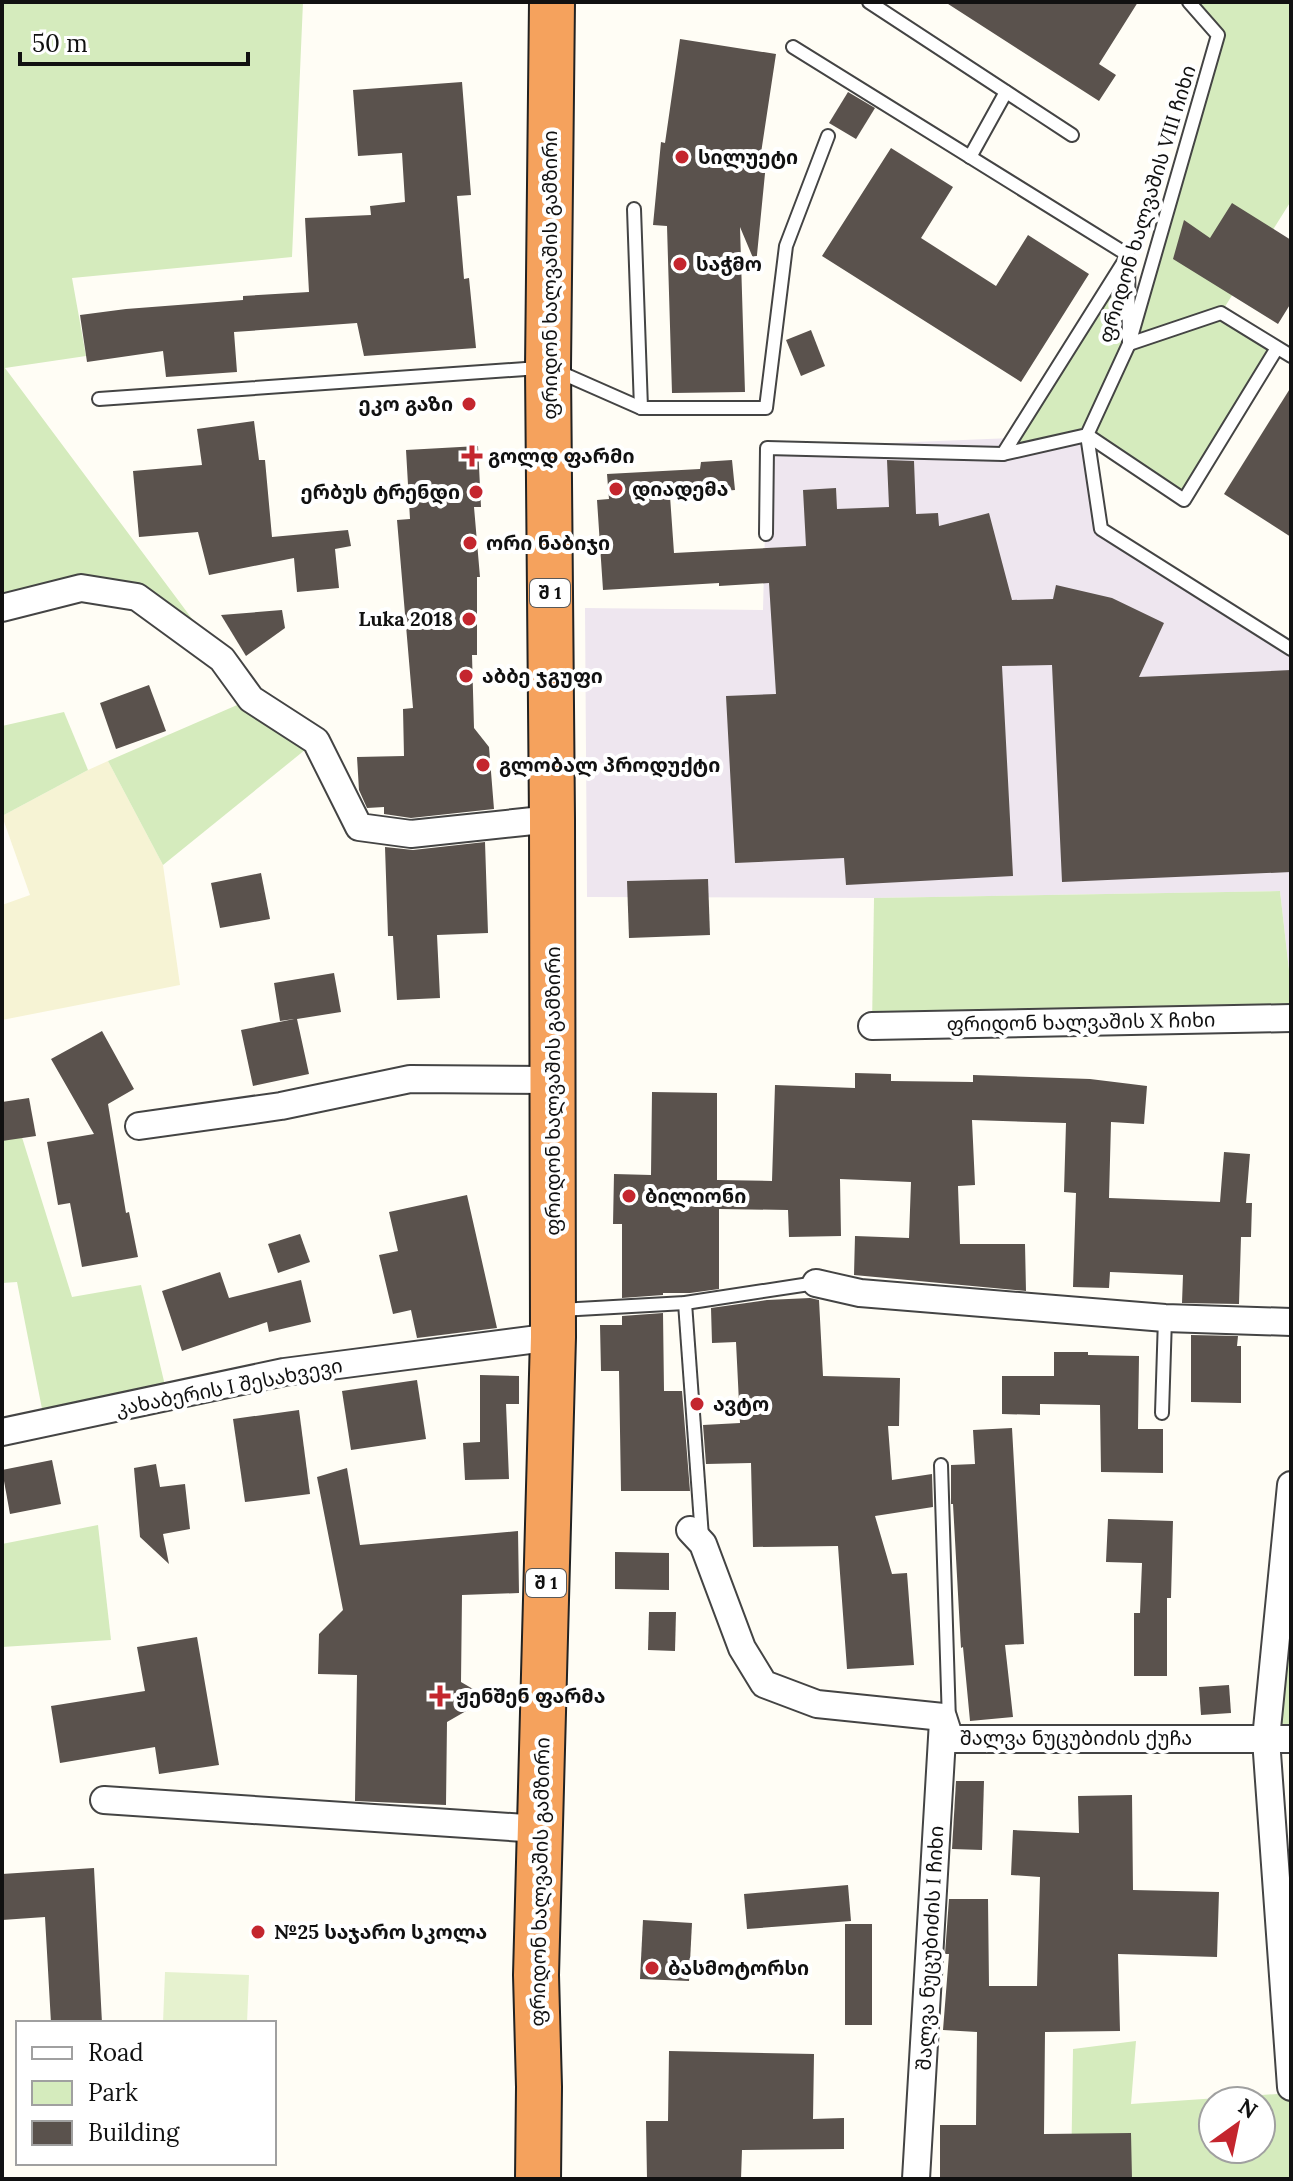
<svg xmlns="http://www.w3.org/2000/svg" width="1293" height="2181" viewBox="0 0 1293 2181" font-family="Lora,'Noto Sans Georgian',serif">
	<style>
		.industrial { fill: #eee6ef }
		.farmland { fill: #f6f3d4 }
		.green { fill: #d5ebbd; fill-rule: evenodd }
		.pitch { fill: #e6f2cf }
		.building { fill: #5a524d }
		.lines { fill: none; stroke-linecap: round; stroke-linejoin: round }
		.lane-casing { stroke: #444; stroke-width: 16 }
		.street-casing { stroke: #444; stroke-width: 30 }
		.highway-casing { stroke: #222; stroke-width: 48 }
		.lane { stroke: #fff; stroke-width: 12 }
		.street { stroke: #fff; stroke-width: 26 }
		.highway { stroke: #f5a25d; stroke-width: 44 }
		.poi-dot { fill: #c4262e; stroke: #fff; stroke-width: 3 }
		.labels { text-anchor: middle; stroke-width: 8; stroke-linejoin: round; paint-order: stroke }
		.shield { fill: #fff; stroke: #585858; stroke-width: 2 }
		.shield-label { font-size: 18px; font-weight: bold; fill: #111 }
		.poi-label { font-size: 20px; font-weight: bold; fill: #111; stroke: #fff; text-anchor: start }
		.street-label { font-size: 20px; fill: #111; stroke: #fff }
	</style>
	<rect width="100%" height="100%" fill="#fffdf5"/>
	<path class="industrial" d="M1087 435 1101 530 1291 649V988L1280 891 874 898 587 897 585 608 763 610 767 448Z"/>
	<path class="farmland" d="M108 761 163 865 180 985 2 1020V905L30 895 2 816 88 770Z"/>
	<g class="green">
		<path d="M2 2H303L292 257 72 278 86 356 5 368 222 659 137 597 81 588 2 608Z"/>
		<path d="M1189 2H1291V201L1221 313 1277 348 1184 500 1087 435 1003 454 1128 255 1129 340 1218 35Z"/>
		<path d="M251 699 316 741 163 865 108 761Z"/>
		<path d="M64 712 88 770 2 816V726Z"/>
		<path d="M1280 891 1291 988V1018L872 1026 874 898Z"/>
		<path d="M15 1115 72 1297 141 1285 168 1398 45 1424 17 1282 2 1283V1118Z"/>
		<path d="M1291 1485V1739H1266Z"/>
		<path d="M98 1525 111 1640 2 1647V1544Z"/>
		<path d="M1136 2041 1131 2104 1291 2093V2178L1071 2179 1073 2049ZM1213 2101H1261V2149H1213Z"/>
	</g>
	<path class="pitch" d="M165 1972 249 1975 247 2023H163Z"/>
	<g class="building">
		<path d="M945 2H1138L1099 64 1116 75 1099 101Z"/>
		<path d="M680 39 776 54 761 153H767L756 265 740 227 745 392 672 393 667 226 653 225 661 142 665 143Z"/>
		<path d="M462 82 471 195 457 196 464 279 469 278 476 348 364 356 357 323 234 332 237 372 166 377 163 351 87 362 80 315 126 309 243 300V296L309 292 305 218 371 215 370 206 405 202 402 153 358 156 353 90Z"/>
		<path d="M848 92 875 108 856 139 829 123Z"/>
		<path d="M891 148 953 187 921 238 996 286 1028 235 1089 274 1021 382 822 256Z"/>
		<path d="M1232 203 1291 240V303L1278 324 1173 259 1184 220 1210 238Z"/>
		<path d="M811 330 825 366 801 376 786 340Z"/>
		<path d="M1291 387V537L1224 494Z"/>
		<path d="M254 421 259 460H265L272 537 348 530 351 546 335 549 339 588 297 592 294 558 209 575 198 532 139 537 133 471 202 465 197 429Z"/>
		<path d="M478 446 481 507H474L480 577H477V655H472L474 728 489 747 494 809 411 818 384 814V807L367 808 359 790 357 757 404 756 403 709 413 708 397 520 410 519 406 450Z"/>
		<path d="M732 460 735 490 670 496 674 553 806 546 803 490 836 488 837 509 889 507 887 460 914 461 916 514 938 513 939 526 989 513 1012 600 1053 599 1056 585 1112 598 1164 623 1139 677 1291 670V872L1062 882 1052 665 1002 666 1013 876 846 885 844 858 735 863 726 696 776 694 769 583 719 586V583L603 590 597 500 609 499 607 474 700 469 701 462Z"/>
		<path d="M282 610 285 628 246 656 221 615Z"/>
		<path d="M149 685 166 731 116 749 100 703Z"/>
		<path d="M485 842 488 933 437 935 440 998 397 1000 393 936H388L385 847 413 850Z"/>
		<path d="M261 873 270 919 220 928 211 883Z"/>
		<path d="M708 879 710 935 629 938 627 881Z"/>
		<path d="M334 973 341 1012 297 1019 309 1074 253 1086 241 1030 294 1019 280 1021 274 983Z"/>
		<path d="M102 1031 134 1089 108 1104 126 1213 129 1212 138 1257 82 1267 70 1203 58 1205 47 1142 94 1134 51 1059Z"/>
		<path d="M855 1073 891 1074V1081L973 1082V1075L1090 1079 1147 1086 1144 1124 1111 1122 1109 1198 1220 1202 1224 1152 1250 1154 1246 1203H1252L1251 1237H1241L1239 1304 1182 1303 1183 1275 1110 1272 1109 1288 1073 1287 1076 1193 1064 1192 1066 1123 972 1120 975 1185 958 1186 960 1244H1025L1026 1291 854 1275 855 1236 909 1238 911 1182 840 1179 841 1236 789 1237 788 1210 719 1209V1289L690 1293H663V1295L622 1298V1224H613L614 1174 651 1175 652 1092 717 1093V1180L772 1181 775 1085 855 1088Z"/>
		<path d="M29 1098 36 1136 2 1141V1102Z"/>
		<path d="M467 1195 497 1328 417 1338 411 1310 393 1314 379 1255 398 1251 389 1212Z"/>
		<path d="M300 1234 310 1262 278 1273 268 1244Z"/>
		<path d="M220 1272 229 1298 301 1280 311 1322 269 1332 267 1322 182 1351 162 1291Z"/>
		<path d="M810 1298 819 1300 823 1376 900 1378 899 1426H888L892 1480 932 1474 933 1507 875 1516 892 1574 907 1573 914 1665 847 1669 838 1546 753 1547 751 1463 706 1464 703 1425 740 1423 736 1342 712 1343 711 1308 767 1300Z"/>
		<path d="M663 1313 664 1391H682L690 1491H621L619 1371H601L600 1325H622V1316Z"/>
		<path d="M1191 1335 1238 1336 1237 1346H1241V1403L1191 1402Z"/>
		<path d="M1054 1352H1088V1355L1139 1356 1138 1429H1163V1473L1101 1472 1100 1405 1040 1404V1415L1002 1414V1376H1054Z"/>
		<path d="M480 1375 519 1376V1404H506L509 1479 465 1480 463 1443 480 1442Z"/>
		<path d="M417 1380 426 1439 351 1450 342 1391Z"/>
		<path d="M299 1410 310 1494 245 1502 233 1419Z"/>
		<path d="M1012 1428 1024 1644 1005 1645 1013 1717 970 1721 963 1647 961 1648 953 1504H951V1465L975 1464 973 1430Z"/>
		<path d="M52 1460 61 1504 10 1514 2 1470Z"/>
		<path d="M156 1464 160 1487 185 1484 190 1529 163 1534 169 1564 140 1537 134 1468Z"/>
		<path d="M347 1468 360 1545 518 1531 519 1593 462 1595 461 1682 473 1689V1707L447 1722 446 1805 355 1801 357 1675 318 1674 319 1634 343 1610 317 1477Z"/>
		<path d="M1108 1519 1173 1521 1171 1598H1167V1676H1134V1613H1140L1142 1563 1106 1562Z"/>
		<path d="M615 1552 669 1553V1590L615 1589Z"/>
		<path d="M649 1612H676L675 1651 648 1650Z"/>
		<path d="M197 1637 219 1765 159 1774 155 1747 60 1763 51 1706 145 1691 137 1647Z"/>
		<path d="M1229 1685 1231 1713 1201 1715 1199 1687Z"/>
		<path d="M956 1781H984L982 1850 952 1849Z"/>
		<path d="M1132 1795 1133 1890 1219 1892 1217 1957 1118 1954 1120 2031 1045 2032 1044 2134 1131 2133 1132 2179H940V2125H976L977 2032 943 2030 949 1954H945L949 1899H988L989 1986H1037L1040 1877 1011 1875 1013 1830 1079 1833 1078 1796Z"/>
		<path d="M94 1868 102 2023H51L45 1917 2 1920V1874Z"/>
		<path d="M848 1885 851 1921 747 1929 744 1894Z"/>
		<path d="M643 1920 692 1923 689 1981 640 1979Z"/>
		<rect x="845" y="1924" width="27" height="101"/>
		<path d="M669 2051 814 2054 813 2119 844 2118V2149L742 2150 741 2179H647L646 2121H668Z"/>
	</g>
	<g class="lines">
		<defs>
			<g id="lane">
				<path d="M869 2 1072 135"/>
				<path d="M793 47 1128 255 1129 344 1221 313 1291 356"/>
				<path d="M970 157 1006 92"/>
				<path d="M634 209 641 408"/>
				<path d="M557 371 641 408H766L786 246 828 136"/>
				<path d="M99 399 539 368"/>
				<path d="M1087 435 1101 529 1291 649"/>
				<path d="M1087 435 1184 500 1277 348"/>
				<path d="M1003 454 1128 255"/>
				<path d="M766 534 767 448 1003 454 1087 435 1129 344 1218 35 1189 2"/>
				<path d="M685 1303 702 1537"/>
				<path d="M560 1310 685 1303 816 1283"/>
				<path d="M1162 1413 1165 1318"/>
				<path d="M941 1465 949 1722"/>
			</g>
			<g id="street">
				<path d="M2 608 81 588 137 597 222 659 251 699 316 741 359 827 411 834 552 819"/>
				<path d="M872 1026 1291 1018"/>
				<path d="M139 1126 281 1106 410 1079 553 1080"/>
				<path d="M816 1283 860 1293 1165 1318 1291 1322"/>
				<path d="M2 1432 284 1372 553 1337"/>
				<path d="M1291 1485 1266 1739 1291 2087"/>
				<path d="M690 1530 703 1544 742 1648 764 1684 817 1704 943 1717 950 1739H1291"/>
				<path d="M104 1800 540 1829"/>
				<path d="M916 2179 943 1721"/>
			</g>
			<path id="highway" d="M538 2179 539 2087 536 1975 553 1337 552 819 548 368 552 2"/>
		</defs>
		<use href="#lane" class="lane-casing"/>
		<use href="#street" class="street-casing"/>
		<use href="#highway" class="highway-casing"/>
		<use href="#lane" class="lane"/>
		<use href="#street" class="street"/>
		<use href="#highway" class="highway"/>
	</g>
	<g class="poi-dot">
		<circle cx="682" cy="157" r="8"/>
		<circle cx="680" cy="264" r="8"/>
		<circle cx="469" cy="404" r="8"/>
		<path d="M468 444h8v8h8v8h-8v8h-8v-8h-8v-8h8z"/>
		<circle cx="616" cy="489" r="8"/>
		<circle cx="476" cy="492" r="8"/>
		<circle cx="470" cy="543" r="8"/>
		<circle cx="469" cy="619" r="8"/>
		<circle cx="466" cy="676" r="8"/>
		<circle cx="483" cy="765" r="8"/>
		<circle cx="629" cy="1196" r="8"/>
		<circle cx="697" cy="1404" r="8"/>
		<path d="M436 1684h8v8h8v8h-8v8h-8v-8h-8v-8h8z"/>
		<circle cx="258" cy="1932" r="8"/>
		<circle cx="652" cy="1968" r="8"/>
	</g>
	<g class="labels">
		<g class="shield">
			<rect x="530" y="579" width="40" height="28" rx="6"/>
			<rect x="526" y="1569" width="40" height="28" rx="6"/>
		</g>
		<g class="shield-label">
			<text x="550" y="599">შ 1</text>
			<text x="546" y="1589">შ 1</text>
		</g>
		<g class="poi-label">
			<text x="698" y="164">სილუეტი</text>
			<text x="696" y="271">საჭმო</text>
			<text x="453" y="411" text-anchor="end">ეკო გაზი</text>
			<text x="488" y="463">გოლდ ფარმი</text>
			<text x="632" y="496">დიადემა</text>
			<text x="460" y="499" text-anchor="end">ერბუს ტრენდი</text>
			<text x="486" y="550">ორი ნაბიჯი</text>
			<text x="453" y="626" text-anchor="end">Luka 2018</text>
			<text x="482" y="683">აბბე ჯგუფი</text>
			<text x="499" y="772">გლობალ პროდუქტი</text>
			<text x="645" y="1203">ბილიონი</text>
			<text x="713" y="1411">ავტო</text>
			<text x="456" y="1703">ჟენშენ ფარმა</text>
			<text x="274" y="1939">№25 საჯარო სკოლა</text>
			<text x="668" y="1975">ბასმოტორსი</text>
		</g>
		<g class="street-label">
			<text transform="translate(1147 204) rotate(-73)" y="7">ფრიდონ ხალვაშის VIII ჩიხი</text>
			<text transform="translate(550 275) rotate(-90)" y="7">ფრიდონ ხალვაშის გამზირი</text>
			<text transform="translate(1081 1022) rotate(-1)" y="7">ფრიდონ ხალვაშის X ჩიხი</text>
			<text transform="translate(553 1091) rotate(-90)" y="7">ფრიდონ ხალვაშის გამზირი</text>
			<text transform="translate(229 1387) rotate(-11)" y="7">კახაბერის I შესახვევი</text>
			<text x="1076" y="1745">შალვა ნუცუბიძის ქუჩა</text>
			<text transform="translate(540 1882) rotate(-89)" y="7">ფრიდონ ხალვაშის გამზირი</text>
			<text transform="translate(930 1948) rotate(-87)" y="7">შალვა ნუცუბიძის I ჩიხი</text>
		</g>
	</g>
	<rect width="1293" height="2181" fill="none" stroke="#111111" stroke-width="8"/>
	<rect x="16" y="2021" width="260" height="144" fill="#ffffff" stroke="#a0a0a0" stroke-width="2"/>
	<rect x="32" y="2047" width="40" height="12" fill="#ffffff" stroke="#a0a0a0" stroke-width="2"/>
	<text x="88" y="2061" font-size="24" fill="#111111">Road</text>
	<rect x="32" y="2081" width="40" height="24" fill="#d5ebbd" stroke="#a0a0a0" stroke-width="2"/>
	<text x="88" y="2101" font-size="24" fill="#111111">Park</text>
	<rect x="32" y="2121" width="40" height="24" fill="#5a524d" stroke="#a0a0a0" stroke-width="2"/>
	<text x="88" y="2141" font-size="24" fill="#111111">Building</text>
	<g transform="translate(1237 2125) rotate(33)"><circle r="38" fill="#ffffff" stroke="#a0a0a0" stroke-width="2"/>
	<path d="M0-6L14 30L0 20L-14 30Z" fill="#c4262e"/>
	<text y="-12" font-size="22" font-weight="bold" text-anchor="middle" fill="#111111">N</text>
	</g>
	<path d="M20 52v12h228v-12" fill="none" stroke="#111111" stroke-width="4"/>
	<text x="32" y="52" font-size="24" fill="#111111" stroke="#ffffff" stroke-width="6" paint-order="stroke">50 m</text>
</svg>
